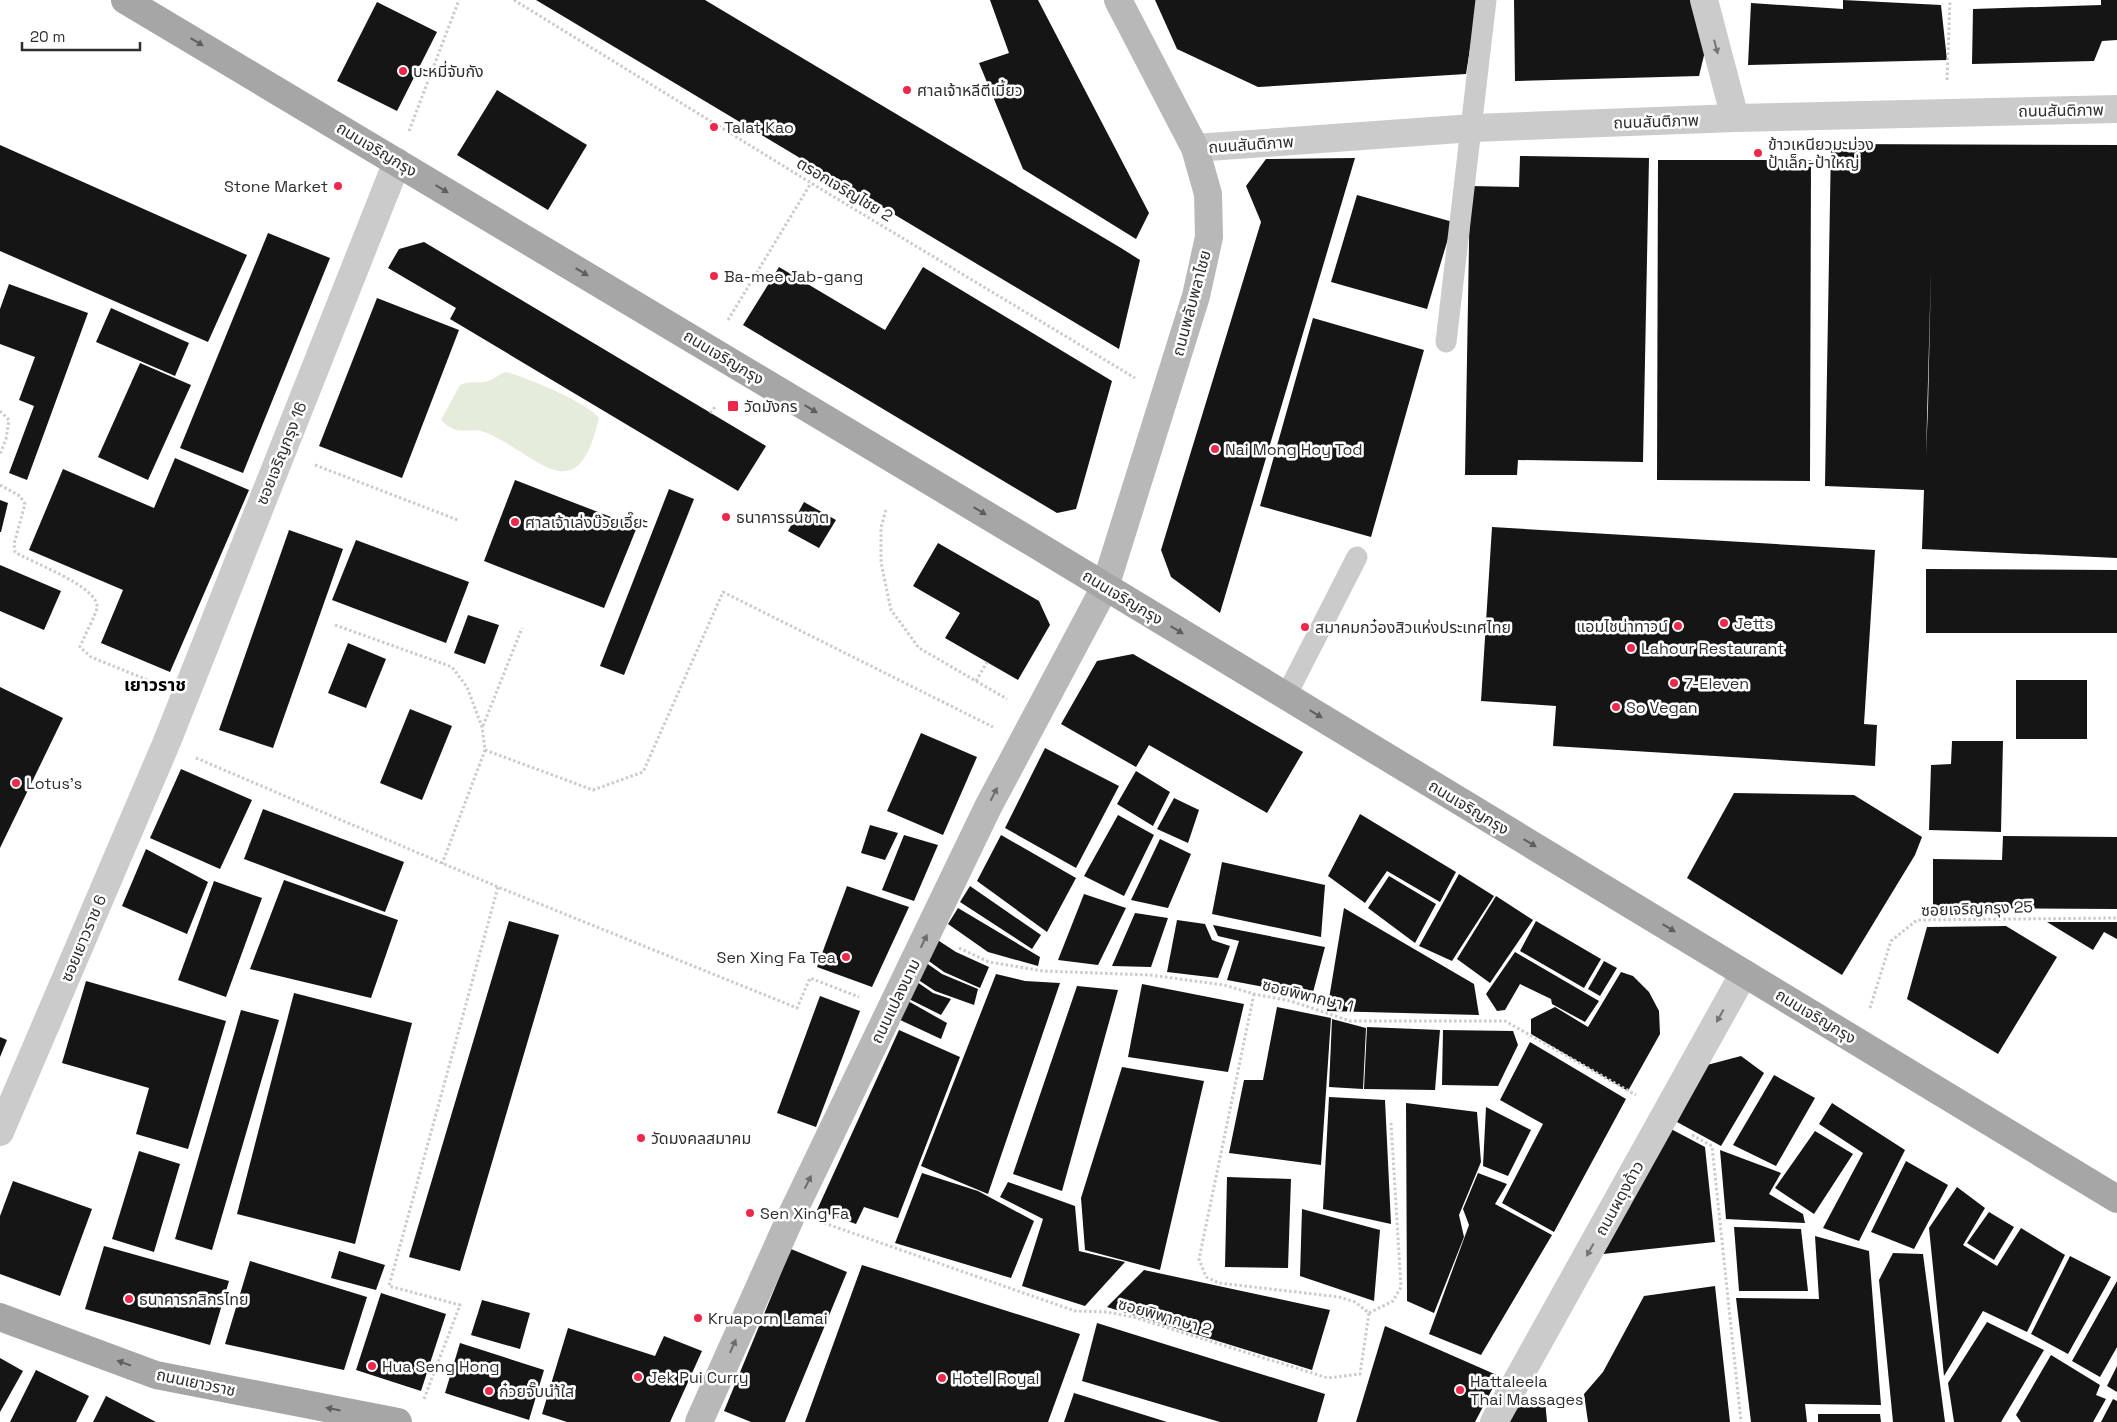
<svg xmlns="http://www.w3.org/2000/svg" width="2117" height="1422" viewBox="0 0 2117 1422" font-family="'Space Grotesk','Noto Sans Thai',sans-serif">
	<style>
		.green { fill: #e6ecdb }
		.building { fill: #151515; fill-rule: evenodd }
		.lines { fill: none; stroke-linecap: round; stroke-linejoin: round }
		.path { stroke: #cbcbcb; stroke-width: 3; stroke-dasharray: 2.5 2.5; stroke-linecap: butt }
		.lane { stroke: #cbcbcb; stroke-width: 21 }
		.street { stroke: #cbcbcb; stroke-width: 28 }
		.secondary { stroke: #b8b8b8; stroke-width: 28 }
		.primary { stroke: #a6a6a6; stroke-width: 28 }
		.oneway { fill: #5e5e5e }
		.oneway2 { fill: #757575 }
		.oneway3 { fill: #6c6c6c }
		.poi-dot { fill: #ed284b; stroke: #fff; stroke-width: 2 }
		.labels { text-anchor: middle; stroke-width: 5; stroke-linejoin: round; paint-order: stroke }
		.poi-label { font-size: 16px; fill: #2e2e2e; stroke: #fff; text-anchor: start }
		.street-label { font-size: 16px; fill: #2e2e2e; stroke: #fff }
		.neighbourhood-label { font-size: 18px; font-weight: bold; fill: #000; stroke: #fff }
	</style>
	<rect width="100%" height="100%" fill="#fff"/>
	<path class="green" d="M506 372C526 377 588 403 599 418 577 512 542 458 487 433 469 425 459 439 441 420L460 385C469 381 475 383 484 382 493 381 498 374 506 372Z"/>
	<g class="building">
		<path d="M536 0H705L1121 248 1140 260 1119 349Z"/>
		<path d="M990 0H1038L1149 213 1136 239 1023 169 979 63 1009 53Z"/>
		<path d="M1155 0H1478L1466 74 1258 87 1177 49Z"/>
		<path d="M1514 0H1694L1706 47 1699 76 1515 81Z"/>
		<path d="M1843 0 1941 5 1947 60 1748 65 1751 3 1843 9Z"/>
		<path d="M2101 0H2117V40L2102 41 2094 61 1972 64 1973 9 2101 5Z"/>
		<path d="M377 2 437 32 397 111 337 81Z"/>
		<path d="M497 90 587 145 548 210 457 155Z"/>
		<path d="M1831 144 2117 145V558L1922 549 1924 490 1825 486ZM1931 270 1928 408 1926 455Z"/>
		<path d="M0 145 247 255 208 342 0 251Z"/>
		<path d="M1520 156 1649 158 1643 462 1518 460 1517 475H1465L1470 186 1519 187Z"/>
		<path d="M1355 158 1220 613 1171 577 1161 550 1261 222 1246 186 1266 159Z"/>
		<path d="M1658 160H1811L1810 481 1657 480Z"/>
		<path d="M1357 195 1453 222 1427 309 1331 282Z"/>
		<path d="M268 233 330 258 243 473 180 448Z"/>
		<path d="M424 242 766 446 738 491 450 319 456 308 388 268 399 249Z"/>
		<path d="M779 267 885 330 923 267 1112 381 1076 509 1057 513 743 325Z"/>
		<path d="M9 284 88 313 27 480 9 473 34 406 19 400 35 357 0 344V309Z"/>
		<path d="M377 298 459 330 402 478 319 446Z"/>
		<path d="M111 308 189 343 175 376 96 342Z"/>
		<path d="M1313 318 1424 350 1371 537 1260 506Z"/>
		<path d="M140 363 191 385 148 480 98 457Z"/>
		<path d="M175 458 249 490 170 672 101 643 123 590 29 550 63 469 154 508Z"/>
		<path d="M515 480 637 527 604 608 484 561Z"/>
		<path d="M669 489 694 499 624 675 600 666Z"/>
		<path d="M0 500 8 503 1 532H0Z"/>
		<path d="M804 502 836 520 819 548 788 531Z"/>
		<path d="M1492 527 1875 550 1864 724 1877 725 1875 766 1553 746 1556 706 1481 701Z"/>
		<path d="M289 530 343 549 273 748 219 730Z"/>
		<path d="M356 540 469 582 446 643 332 600Z"/>
		<path d="M938 543 1039 601 1050 625 1018 680 945 638 960 613 913 586Z"/>
		<path d="M0 565 61 591 44 630 0 611Z"/>
		<path d="M1926 569 2117 570V633H1926Z"/>
		<path d="M468 615 499 625 485 664 454 653Z"/>
		<path d="M348 643 386 659 366 708 328 693Z"/>
		<path d="M1133 654 1303 752 1267 813 1149 745 1136 767 1061 724 1097 661Z"/>
		<rect x="2016" y="680" width="71" height="59"/>
		<path d="M0 687 63 718 0 848Z"/>
		<path d="M410 709 452 726 422 800 380 783Z"/>
		<path d="M921 733 977 757 943 835 887 811Z"/>
		<path d="M1952 741H2003L2001 832 1929 830 1931 765 1951 764Z"/>
		<path d="M1045 748 1119 786 1076 868 1005 828Z"/>
		<path d="M181 769 252 800 220 869 150 838Z"/>
		<path d="M1136 771 1170 792 1153 826 1117 804Z"/>
		<path d="M1734 793 1854 795 1922 837 1915 855 1842 975 1687 878Z"/>
		<path d="M1174 798 1199 810 1188 843 1157 829Z"/>
		<path d="M263 809 404 862 385 912 244 859Z"/>
		<path d="M1360 814 1456 872 1440 902 1387 871 1365 903 1328 876Z"/>
		<path d="M1118 815 1154 835 1124 896 1084 876Z"/>
		<path d="M870 825 898 833 885 860 861 853Z"/>
		<path d="M904 835 938 845 914 901 882 890Z"/>
		<path d="M1001 835 1076 878 1047 932 977 881Z"/>
		<path d="M2003 836 2117 837V909L1933 908V859L2002 860Z"/>
		<path d="M1160 839 1191 854 1168 908 1131 900Z"/>
		<path d="M146 849 208 882 187 934 122 906Z"/>
		<path d="M1222 862 1325 885 1321 937 1212 914Z"/>
		<path d="M1459 874 1494 896 1452 961 1419 946Z"/>
		<path d="M1389 876 1436 904 1415 943 1368 908Z"/>
		<path d="M284 880 398 920 371 998 250 969Z"/>
		<path d="M214 881 262 898 226 997 178 980Z"/>
		<path d="M847 886 909 907 872 987 817 967Z"/>
		<path d="M970 886 1041 935 1032 949 960 902Z"/>
		<path d="M1084 894 1126 908 1098 965 1058 960Z"/>
		<path d="M1496 896 1533 920 1490 983 1457 959Z"/>
		<path d="M958 908 1040 957 1038 966 988 952 948 924Z"/>
		<path d="M1344 908 1474 984 1479 1015 1327 1011Z"/>
		<path d="M1135 913 1168 918 1151 967 1112 966Z"/>
		<path d="M1177 920 1205 924 1212 940 1230 946 1218 978 1167 972Z"/>
		<path d="M509 921 559 935 460 1271 409 1257Z"/>
		<path d="M1536 921 1601 959 1584 988 1520 951Z"/>
		<path d="M2047 922H2117V939L2104 932 2093 950Z"/>
		<path d="M1213 925 1325 947 1312 996 1227 980 1239 941 1218 936Z"/>
		<path d="M2006 926 2057 957 1998 1054 1907 999 1927 927Z"/>
		<path d="M936 939 956 952 989 967 980 988 944 972 926 959Z"/>
		<path d="M1515 952 1599 1001 1585 1022 1552 1004 1551 999 1520 984 1505 1010 1497 1011 1486 994Z"/>
		<path d="M1604 961 1617 968 1600 996 1588 989Z"/>
		<path d="M925 962 942 974 978 989 974 1005 935 991 917 979Z"/>
		<path d="M1621 972 1633 976 1649 992 1659 1011 1660 1034 1628 1091 1531 1034V1019L1555 1007 1588 1027Z"/>
		<path d="M996 974 1025 981 1060 983 988 1194 921 1166Z"/>
		<path d="M86 981 226 1021 188 1149 136 1134 149 1088 62 1063Z"/>
		<path d="M917 982 933 993 951 999 941 1015 909 999Z"/>
		<path d="M1142 984 1244 1004 1228 1072 1128 1057Z"/>
		<path d="M1077 986 1118 990 1062 1191 1013 1174Z"/>
		<path d="M294 993 412 1023 355 1244 237 1214Z"/>
		<path d="M820 996 860 1011 816 1127 777 1113Z"/>
		<path d="M908 1001 947 1023 941 1039 898 1019Z"/>
		<path d="M1277 1007 1331 1018 1321 1165 1229 1153 1244 1080H1263Z"/>
		<path d="M241 1010 279 1020 212 1250 175 1239Z"/>
		<path d="M1332 1019 1366 1028 1363 1089 1329 1087Z"/>
		<path d="M1367 1027 1440 1030 1435 1090 1364 1089Z"/>
		<path d="M899 1030 960 1057 898 1218 864 1207 856 1224 817 1210Z"/>
		<path d="M1443 1030 1513 1031 1518 1045 1498 1086 1442 1085Z"/>
		<path d="M0 1037 7 1040 0 1057Z"/>
		<path d="M1530 1042 1626 1099 1554 1232 1502 1203 1543 1124 1500 1100Z"/>
		<path d="M1741 1056 1764 1073 1721 1146 1677 1122 1707 1065Z"/>
		<path d="M1122 1067 1204 1081 1160 1270 1085 1250 1081 1198Z"/>
		<path d="M1774 1075 1815 1098 1776 1166 1733 1145Z"/>
		<path d="M1329 1097 1385 1100 1391 1224 1323 1209Z"/>
		<path d="M1406 1103 1477 1112 1481 1162 1459 1215 1464 1237 1434 1313 1407 1301Z"/>
		<path d="M1832 1103 1905 1150 1859 1241 1823 1228 1863 1153 1819 1124Z"/>
		<path d="M1486 1107 1531 1130 1508 1176 1483 1166Z"/>
		<path d="M1671 1129 1705 1147 1715 1242 1603 1254Z"/>
		<path d="M1815 1131 1853 1154 1814 1214 1775 1188Z"/>
		<path d="M1720 1150 1781 1173 1769 1194 1803 1214 1805 1223 1726 1219Z"/>
		<path d="M139 1151 180 1164 154 1252 112 1239Z"/>
		<path d="M1906 1161 1948 1185 1914 1249 1871 1232Z"/>
		<path d="M922 1173 978 1191 1034 1221 1011 1278 895 1243Z"/>
		<path d="M1478 1173 1507 1184 1495 1204 1552 1235 1481 1355 1429 1334 1469 1225 1463 1209Z"/>
		<path d="M1227 1177 1291 1179 1288 1268 1225 1267Z"/>
		<path d="M13 1181 92 1209 60 1296 0 1274V1216Z"/>
		<path d="M1008 1182 1075 1206 1079 1251 1125 1262 1085 1306 1022 1286 1043 1219 1000 1197Z"/>
		<path d="M1957 1187 1985 1208 1963 1245 1997 1266 2021 1228 2065 1255 2027 1332 1983 1311 1944 1376 1929 1228Z"/>
		<path d="M1302 1209 1380 1230 1374 1301 1300 1276Z"/>
		<path d="M1989 1212 2014 1227 1994 1260 1967 1243Z"/>
		<path d="M1734 1227 1801 1229 1808 1291H1739Z"/>
		<path d="M1815 1236 1869 1251 1881 1405 1805 1404 1807 1422H1751L1736 1298 1819 1299Z"/>
		<path d="M104 1246 229 1281 210 1345 85 1309Z"/>
		<path d="M791 1249 847 1272 785 1422H751L724 1411Z"/>
		<path d="M339 1251 385 1265 376 1290 331 1278Z"/>
		<path d="M1893 1253 1923 1254 1945 1422H1893L1879 1280Z"/>
		<path d="M2070 1256 2111 1277 2068 1354 2031 1334Z"/>
		<path d="M250 1261 367 1297 344 1370 225 1344Z"/>
		<path d="M862 1265 1080 1334 1048 1422H805Z"/>
		<path d="M1144 1270 1330 1310 1312 1370 1107 1307Z"/>
		<path d="M2117 1281V1347L2100 1377 2072 1361Z"/>
		<path d="M1715 1286 1730 1422H1588L1584 1394 1603 1372 1644 1296Z"/>
		<path d="M381 1293 446 1314 421 1391 356 1370Z"/>
		<path d="M482 1300 530 1313 520 1349 471 1335Z"/>
		<path d="M1987 1322 2044 1350 2001 1422H1954L1948 1383Z"/>
		<path d="M1097 1323 1325 1394 1317 1422H1220L1082 1381Z"/>
		<path d="M1385 1326 1499 1376 1475 1422H1356Z"/>
		<path d="M568 1328 655 1356 664 1336 702 1351 670 1422H567L542 1414Z"/>
		<path d="M460 1343 544 1370 529 1420 445 1393Z"/>
		<path d="M2051 1355 2100 1385 2096 1395 2106 1399 2093 1422H2021L2016 1415Z"/>
		<path d="M0 1358 23 1371 0 1412Z"/>
		<path d="M2117 1366V1392L2107 1386Z"/>
		<path d="M36 1370 89 1396 76 1422H10Z"/>
		<path d="M1074 1393 1167 1422H1064Z"/>
		<path d="M106 1396 156 1422H93Z"/>
		<path d="M2113 1399 2117 1401V1422H2101Z"/>
		<path d="M1545 1400 1547 1422H1505L1515 1403Z"/>
		<path d="M1818 1414H1880L1881 1422H1818Z"/>
	</g>
	<g class="lines">
		<g class="path">
			<path d="M514 0 811 183 1135 378"/>
			<path d="M1947 80 1950 0"/>
			<path d="M409 131 459 0"/>
			<path d="M728 320 811 183"/>
			<path d="M0 411 9 420 6 439 0 454"/>
			<path d="M710 413 715 407"/>
			<path d="M315 465 458 520"/>
			<path d="M0 485 20 496 25 504 14 544 15 552C32 563 98 586 97 607 97 613 83 638 80 647L91 657 155 683"/>
			<path d="M886 510 881 527V562L891 610 919 648 1007 699"/>
			<path d="M335 625 452 667 467 687 482 727 485 750 442 864"/>
			<path d="M976 681 987 662"/>
			<path d="M483 726 522 628"/>
			<path d="M485 750 593 790 643 772 723 592 993 727"/>
			<path d="M196 758 498 887 797 1008 810 978 859 997"/>
			<path d="M959 948 989 962 1043 971 1150 975 1224 985 1254 994 1291 1001 1350 1021H1505L1636 1095"/>
			<path d="M1870 1008 1891 941 1917 920 2117 918"/>
			<path d="M1692 1135 1712 1146 1741 1422"/>
			<path d="M824 1223 1075 1311 1107 1312 1133 1317 1328 1378 1360 1374 1369 1313 1355 1302 1339 1297 1219 1283 1206 1277 1199 1259 1254 994"/>
			<path d="M1369 1313 1393 1301 1401 1287 1391 1123"/>
			<path d="M424 1399 460 1305 389 1286 498 887"/>
		</g>
		<g class="lane">
			<path d="M1446 342 1486 0"/>
			<path d="M1286 696 1357 557"/>
		</g>
		<g class="street">
			<path d="M1704 0 1735 118"/>
			<path d="M1195 148 1473 128 1735 118 2117 109"/>
			<path d="M0 1132 166 744 397 162"/>
			<path d="M1494 1422 1744 973"/>
		</g>
		<path class="secondary" d="M699 1422 793 1212 988 807 1105 587 1196 296 1209 237 1208 194 1195 148 1118 0"/>
		<g class="primary">
			<path d="M125 0 1035 544 2117 1199"/>
			<path d="M0 1317 156 1375 398 1422"/>
		</g>
	</g>
	<defs><path id="oneway-solid" d="M-6-.8H1V-3.2L6.5 0L1 3.2V.8H-6Z" transform="scale(1.25)"/></defs>
	<g class="oneway">
		<use href="#oneway-solid" transform="translate(197 42) rotate(31)"/>
		<use href="#oneway-solid" transform="translate(442 189) rotate(31)"/>
		<use href="#oneway-solid" transform="translate(582 272) rotate(31)"/>
		<use href="#oneway-solid" transform="translate(811 409) rotate(31)"/>
		<use href="#oneway-solid" transform="translate(980 511) rotate(31)"/>
		<use href="#oneway-solid" transform="translate(1177 630) rotate(31)"/>
		<use href="#oneway-solid" transform="translate(1316 714) rotate(31)"/>
		<use href="#oneway-solid" transform="translate(1530 843) rotate(31)"/>
		<use href="#oneway-solid" transform="translate(1669 928) rotate(31)"/>
		<use href="#oneway-solid" transform="translate(124 1363) rotate(-160)"/>
		<use href="#oneway-solid" transform="translate(333 1409) rotate(-169)"/>
	</g>
	<g class="oneway2">
		<use href="#oneway-solid" transform="translate(1716 47) rotate(75)"/>
		<use href="#oneway-solid" transform="translate(1720 1016) rotate(119)"/>
		<use href="#oneway-solid" transform="translate(1590 1250) rotate(119)"/>
	</g>
	<g class="oneway3">
		<use href="#oneway-solid" transform="translate(994 794) rotate(-63)"/>
		<use href="#oneway-solid" transform="translate(924 941) rotate(-64)"/>
		<use href="#oneway-solid" transform="translate(808 1182) rotate(-64)"/>
		<use href="#oneway-solid" transform="translate(733 1346) rotate(-66)"/>
	</g>
	<g class="poi-dot">
		<circle cx="403" cy="71" r="5"/>
		<circle cx="907" cy="90" r="5"/>
		<circle cx="714" cy="127" r="5"/>
		<circle cx="1758" cy="153" r="5"/>
		<circle cx="338" cy="186" r="5"/>
		<circle cx="714" cy="276" r="5"/>
		<rect x="727" y="400" width="12" height="12" rx="2.5"/>
		<circle cx="1215" cy="449" r="5"/>
		<circle cx="726" cy="517" r="5"/>
		<circle cx="515" cy="522" r="5"/>
		<circle cx="1724" cy="623" r="5"/>
		<circle cx="1678" cy="626" r="5"/>
		<circle cx="1305" cy="627" r="5"/>
		<circle cx="1631" cy="648" r="5"/>
		<circle cx="1674" cy="683" r="5"/>
		<circle cx="1616" cy="707" r="5"/>
		<circle cx="16" cy="783" r="5"/>
		<circle cx="846" cy="957" r="5"/>
		<circle cx="641" cy="1138" r="5"/>
		<circle cx="750" cy="1213" r="5"/>
		<circle cx="129" cy="1299" r="5"/>
		<circle cx="698" cy="1318" r="5"/>
		<circle cx="372" cy="1366" r="5"/>
		<circle cx="638" cy="1377" r="5"/>
		<circle cx="942" cy="1378" r="5"/>
		<circle cx="1460" cy="1390" r="5"/>
		<circle cx="489" cy="1391" r="5"/>
	</g>
	<g class="labels">
		<g class="poi-label">
			<text x="413" y="77">บะหมี่จับกัง</text>
			<text x="917" y="96">ศาลเจ้าหลีตีเมี้ยว</text>
			<text x="724" y="133">Talat Kao</text>
			<text x="1768" y="150">ข้าวเหนียวมะม่วง<tspan x="1768" dy="18">ป้าเล็ก-ป้าใหญ่</tspan></text>
			<text x="328" y="192" text-anchor="end">Stone Market</text>
			<text x="724" y="282">Ba-mee Jab-gang</text>
			<text x="744" y="412">วัดมังกร</text>
			<text x="1225" y="455">Nai Mong Hoy Tod</text>
			<text x="736" y="523">ธนาคารธนชาต</text>
			<text x="525" y="528">ศาลเจ้าเล่งบ๊วยเอี๊ยะ</text>
			<text x="1734" y="629">Jetts</text>
			<text x="1668" y="632" text-anchor="end">แอมไชน่าทาวน์</text>
			<text x="1315" y="633">สมาคมกว๋องสิวแห่งประเทศไทย</text>
			<text x="1641" y="654">Lahour Restaurant</text>
			<text x="1684" y="689">7-Eleven</text>
			<text x="1626" y="713">So Vegan</text>
			<text x="26" y="789">Lotus's</text>
			<text x="836" y="963" text-anchor="end">Sen Xing Fa Tea</text>
			<text x="651" y="1144">วัดมงคลสมาคม</text>
			<text x="760" y="1219">Sen Xing Fa</text>
			<text x="139" y="1305">ธนาคารกสิกรไทย</text>
			<text x="708" y="1324">Kruaporn Lamai</text>
			<text x="382" y="1372">Hua Seng Hong</text>
			<text x="648" y="1383">Jek Pui Curry</text>
			<text x="952" y="1384">Hotel Royal</text>
			<text x="1470" y="1387">Hattaleela<tspan x="1470" dy="18">Thai Massages</tspan></text>
			<text x="499" y="1397">ก๋วยจั๊บนำ้ใส</text>
		</g>
		<g class="street-label">
			<text transform="translate(2061 110) rotate(-1)" y="6">ถนนสันติภาพ</text>
			<text transform="translate(1656 121) rotate(-2)" y="6">ถนนสันติภาพ</text>
			<text transform="translate(1251 144) rotate(-4)" y="6">ถนนสันติภาพ</text>
			<text transform="translate(377 149) rotate(31)" y="6">ถนนเจริญกรุง</text>
			<text transform="translate(845 189) rotate(31)" y="6">ตรอกเจริญไชย 2</text>
			<text transform="translate(1191 303) rotate(-75)" y="6">ถนนพลับพลาไชย</text>
			<text transform="translate(724 357) rotate(31)" y="6">ถนนเจริญกรุง</text>
			<text transform="translate(281 453) rotate(-68)" y="6">ซอยเจริญกรุง 16</text>
			<text transform="translate(1123 597) rotate(31)" y="6">ถนนเจริญกรุง</text>
			<text transform="translate(1469 807) rotate(31)" y="6">ถนนเจริญกรุง</text>
			<text transform="translate(1977 908) rotate(-2)" y="6">ซอยเจริญกรุง 25</text>
			<text transform="translate(83 938) rotate(-67)" y="6">ซอยเยาวราช 6</text>
			<text transform="translate(1308 995) rotate(14)" y="6">ซอยพิพากษา 1</text>
			<text transform="translate(895 1001) rotate(-64)" y="6">ถนนแปลงนาม</text>
			<text transform="translate(1816 1016) rotate(31)" y="6">ถนนเจริญกรุง</text>
			<text transform="translate(1619 1198) rotate(-61)" y="6">ถนนผดุงด้าว</text>
			<text transform="translate(1165 1316) rotate(16)" y="6">ซอยพิพากษา 2</text>
			<text transform="translate(196 1382) rotate(12)" y="6">ถนนเยาวราช</text>
		</g>
		<g class="neighbourhood-label">
			<text x="155" y="691">เยาวราช</text>
		</g>
	</g>
	<path d="M22 42v8h118v-8" fill="none" stroke="#2e2e2e" stroke-width="2.5"/>
	<text x="30" y="42" font-size="15" fill="#2e2e2e" stroke="#ffffff" stroke-width="4" paint-order="stroke">20 m</text>
</svg>
